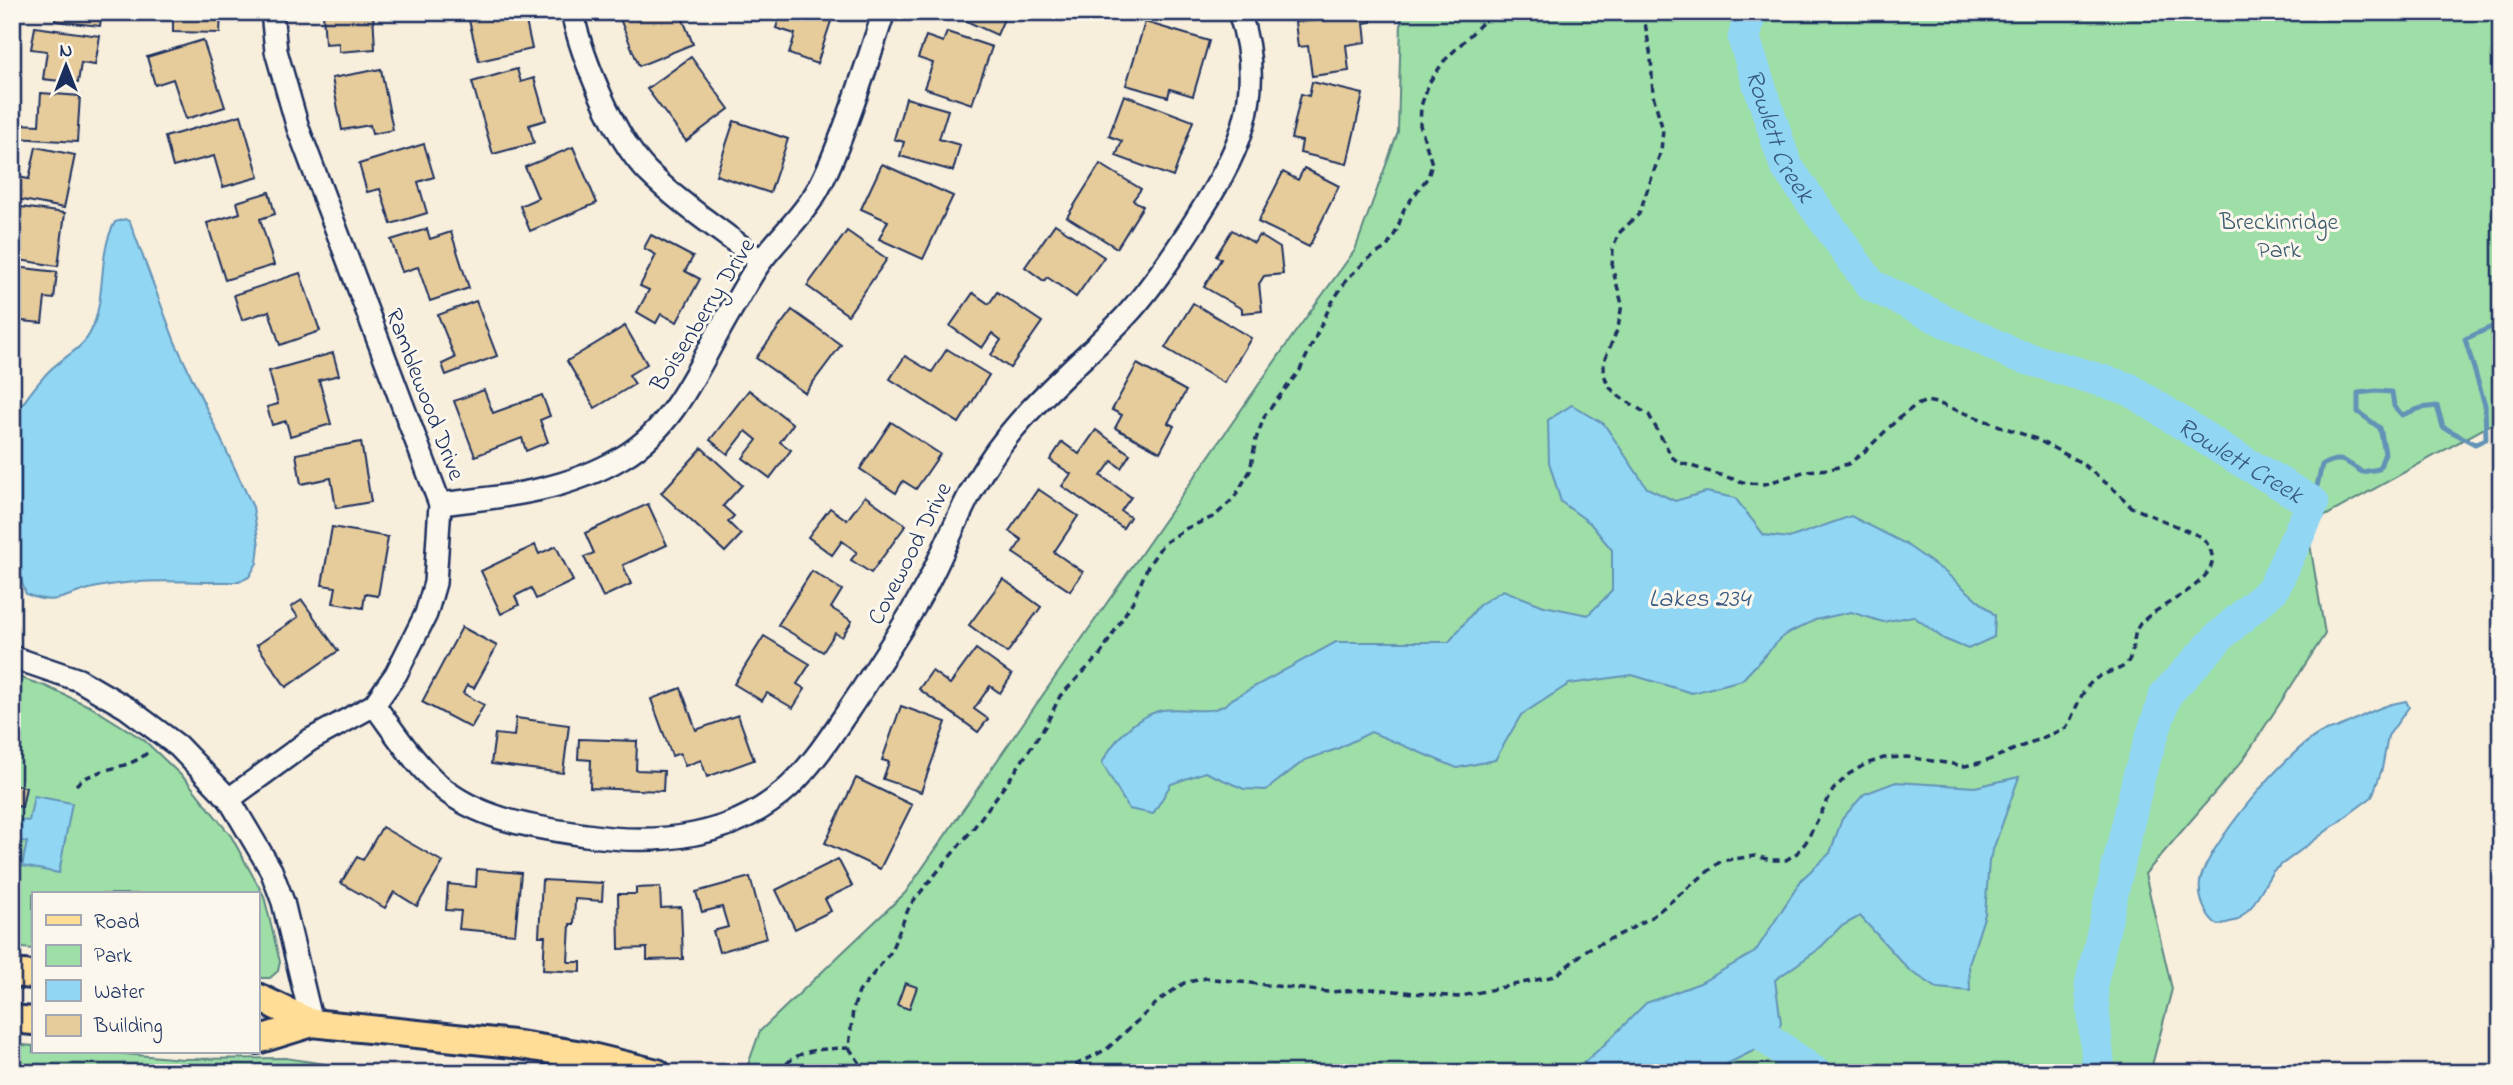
<svg xmlns="http://www.w3.org/2000/svg" width="2513" height="1085" viewBox="0 0 2513 1085" font-family="'Indie Flower',sans-serif">
	<style>
		.green { fill: #9edea7; stroke: #5c8682; stroke-width: 2 }
		.water { fill: #91d6f3; stroke: #6293b7; stroke-width: 2 }
		.lines { fill: none; stroke-linecap: round; stroke-linejoin: round }
		.stream { stroke: #6293b7; stroke-width: 5 }
		.river { stroke: #91d6f3; stroke-width: 33 }
		.building { fill: #e7cc9b; stroke: #1b2f5e; stroke-width: 2 }
		.minor-casing { stroke: #1b2f5e; stroke-width: 26 }
		.major-casing { stroke: #1b2f5e; stroke-width: 32 }
		.path { stroke: #1b2f5e; stroke-width: 3.5; stroke-dasharray: 7 5; stroke-linecap: butt }
		.minor { stroke: #fbf7ec; stroke-width: 21 }
		.major { stroke: #ffdd96; stroke-width: 26 }
		.labels { text-anchor: middle; stroke-width: 6; stroke-linejoin: round; paint-order: stroke }
		.park-label { font-size: 24px; fill: #3c5b70; stroke: #fbf7ec }
		.street-label { font-size: 24px; fill: #1b2f5e; stroke: #fbf7ec }
		.water-label { font-size: 26px; font-style: italic; fill: #385983; stroke: #fbf7ec }
	</style>
	<rect width="100%" height="100%" fill="#f7eedc"/>
	<filter id="ink" filterUnits="userSpaceOnUse"><feTurbulence type="fractalNoise" baseFrequency=".0143" numOctaves="2"/><feDisplacementMap in="SourceGraphic" scale="14" xChannelSelector="R" yChannelSelector="G"/><feConvolveMatrix kernelMatrix="1 2 1 2 8 2 1 2 1" color-interpolation-filters="sRGB"/></filter>
	<g filter="url(#ink)">
		<g class="green">
			<path d="M1399 12H2501V419L2307 526 2325 634 2243 760 2145 874 2172 989 2150 1073H745L760 1031 905 893 1294 334 1355 250 1398 132 1401 21Z"/>
			<path d="M12 675 45 686 91 707 144 740 187 781 231 836 264 896 280 962 278 971 270 978H257V894H33V949L12 947Z"/>
			<path d="M12 1044 33 1046V1052H102L183 1059 285 1058 386 1073H12Z"/>
		</g>
		<g class="water">
			<path d="M125 219 130 222 175 342 253 507 259 545 257 563 249 577 239 582C190 583 140 577 93 588 63 595 57 607 26 594 12 564 5 444 17 414 20 406 27 398 32 391 37 385 43 377 49 371 63 357 83 349 91 331 107 297 97 254 115 222Z"/>
			<path d="M1572 405 1604 424 1647 488 1675 501 1706 492 1735 498 1764 535 1789 538 1851 516 1904 543 1945 572 1995 615 1994 637 1968 649 1944 639 1913 616 1883 622 1851 612 1815 620 1783 636 1742 680 1692 693 1632 675 1569 684 1521 715 1495 760 1457 768 1371 732 1337 749 1305 760 1266 790 1244 789 1205 772 1171 784 1153 814 1129 809 1102 763C1113 741 1133 719 1158 711 1182 704 1213 720 1232 699L1336 642H1449L1479 605 1503 590 1544 606 1588 615 1612 591V550L1590 523 1561 502 1549 462 1548 420Z"/>
			<path d="M2406 701 2409 707 2388 736 2382 769 2372 797 2273 871 2252 906 2238 920 2218 925C2205 916 2198 898 2200 882 2205 848 2289 748 2321 733 2327 730 2335 729 2341 726 2364 716 2380 705 2406 701Z"/>
			<path d="M2019 777 1989 861 1985 914 1969 964 1970 991 1937 988 1909 970 1860 916 1840 927 1819 949 1775 980 1781 1023 1773 1041 1709 1073H1572L1604 1045 1646 1003 1700 983 1755 952 1802 879 1830 853 1842 819 1864 794 1896 782 1975 787Z"/>
			<path d="M34 796 72 803 59 873 22 866 27 842 17 840 21 820 29 821Z"/>
		</g>
		<g class="lines">
			<path class="stream" d="M2313 503 2322 465C2341 455 2345 461 2362 472L2379 469 2385 453 2380 428 2358 412V393L2376 391 2392 392 2394 406 2402 415 2421 408 2437 406 2443 427 2475 444 2486 439 2485 405 2465 339 2496 325 2501 326"/>
			<g class="river">
				<path id="s1" d="M1750 12 1744 39 1786 166 1871 285 2013 354 2129 389 2222 449 2313 503 2273 589 2221 635 2166 694 2139 776 2091 985 2099 1073"/>
				<path d="M1735 1015 1815 1073"/>
			</g>
		</g>
		<g class="building">
			<path d="M56 12H102L100 26 55 21Z"/>
			<path d="M158 12H221L220 33 173 32V16L158 15Z"/>
			<path d="M323 12H373L375 49 339 52V43L325 44Z"/>
			<path d="M467 12H524L532 49 479 61Z"/>
			<path d="M622 12H680L693 44 639 66 618 14Z"/>
			<path d="M781 12H834L817 64 789 54 795 34 776 28Z"/>
			<path d="M956 12H1007L997 35 955 16Z"/>
			<path d="M1328 12H1370L1371 22 1364 23 1366 42 1346 45 1349 71 1312 76 1308 46 1298 47 1295 22 1329 19Z"/>
			<path d="M1145 22 1209 41 1193 96 1170 89 1168 97 1126 85Z"/>
			<path d="M35 27 100 36 95 65 81 63 78 83 43 79 47 51 31 49Z"/>
			<path d="M947 32 992 47 972 104 924 88 933 63 918 58 926 36 943 42Z"/>
			<path d="M203 40 225 107 186 119 173 79 155 85 147 57Z"/>
			<path d="M691 57 729 109 686 141 647 89Z"/>
			<path d="M381 69 393 130 372 134 370 125 342 130 332 78Z"/>
			<path d="M517 69 521 82 534 78 546 120 529 125 534 143 493 154 472 82Z"/>
			<path d="M1312 82 1363 94 1347 164 1300 153 1302 141 1291 139 1301 94 1309 96Z"/>
			<path d="M41 93 80 96 77 142 17 138 18 124 39 125Z"/>
			<path d="M1124 95 1193 121 1173 177 1116 156 1122 141 1109 136Z"/>
			<path d="M906 98 948 110 939 139 960 145 953 171 900 156 904 142 894 139Z"/>
			<path d="M241 115 259 177 223 187 214 156 173 167 165 137Z"/>
			<path d="M734 121 788 139 770 193 716 175Z"/>
			<path d="M424 144 434 177 418 182 427 213 391 224 380 189 367 192 359 164Z"/>
			<path d="M36 147 75 155 64 208 12 198V176L29 179Z"/>
			<path d="M573 147 597 203 530 231 520 206 538 198 525 167Z"/>
			<path d="M882 164 953 196 923 259 879 239 888 221 861 209Z"/>
			<path d="M1100 164 1141 189 1133 200 1143 206 1117 248 1067 217Z"/>
			<path d="M1304 168 1339 186 1309 247 1258 222 1283 172 1298 180Z"/>
			<path d="M269 192 275 214 260 219 274 265 225 280 207 223 240 213 237 202Z"/>
			<path d="M21 207 65 213 58 266 12 259V241H16Z"/>
			<path d="M1055 224 1104 257 1076 297 1047 277 1044 281 1025 267Z"/>
			<path d="M427 229 430 239 451 232 469 288 430 301 418 267 402 272 391 240Z"/>
			<path d="M1232 230 1254 243 1259 235 1280 248 1283 274 1264 276 1259 284 1262 311 1242 313V309L1204 287 1221 259 1216 256Z"/>
			<path d="M847 231 887 259 848 315 807 286Z"/>
			<path d="M651 235 693 257 685 271 700 279 677 322 661 314 656 323 637 312 649 290 640 286 656 255 644 248Z"/>
			<path d="M15 267 57 272 54 299 45 298 42 323 12 320Z"/>
			<path d="M300 273 320 331 280 345 269 311 242 320 234 295Z"/>
			<path d="M997 292 1042 322 1010 368 991 355 1001 340 992 333 982 348 950 326 973 293 989 304Z"/>
			<path d="M476 301 497 356 446 375 442 364 455 358 438 315Z"/>
			<path d="M1193 303 1251 338 1224 383 1165 348Z"/>
			<path d="M792 310 841 345 805 393 756 358Z"/>
			<path d="M625 326 647 364 629 375 635 384 595 408 567 361Z"/>
			<path d="M947 349 989 375 959 423 890 379 905 356 932 372Z"/>
			<path d="M333 353 339 375 319 380 331 424 290 436 286 421 272 425 267 407 278 404 269 371Z"/>
			<path d="M1137 364 1186 391 1168 423 1174 426 1160 452 1115 428 1122 415 1112 410Z"/>
			<path d="M484 390 493 413 542 395 550 416 540 420 548 442 526 451 522 438 475 456 454 401Z"/>
			<path d="M749 390 793 424 780 442 791 450 770 478 743 458 757 440 746 431 728 454 710 440Z"/>
			<path d="M891 422 940 454 916 489 903 481 896 493 860 469Z"/>
			<path d="M1096 430 1130 454 1121 468 1112 461 1101 476 1131 497 1121 511 1130 517 1123 528 1062 486 1071 474 1050 460 1062 442 1079 454Z"/>
			<path d="M361 442 371 502 336 508 331 478 301 484 296 454Z"/>
			<path d="M702 448 742 485 723 506 734 516 728 522 741 535 725 552 661 493Z"/>
			<path d="M1038 489 1078 516 1054 552 1083 572 1070 591 1013 553 1022 540 1009 531Z"/>
			<path d="M865 496 906 525 871 573 851 560 857 552 842 541 832 555 808 537 830 508 847 520Z"/>
			<path d="M648 504 667 545 623 565 631 584 603 597 584 557 594 553 585 533Z"/>
			<path d="M332 527 388 537 378 596 365 594 363 608 333 603 336 587 322 585Z"/>
			<path d="M535 545 539 554 556 546 573 581 536 599 531 588 515 596 519 605 501 614 481 571Z"/>
			<path d="M812 571 842 590 831 608 852 621 842 637 835 633 823 652 778 625Z"/>
			<path d="M1003 579 1041 607 1007 653 969 625Z"/>
			<path d="M302 600 338 651 286 687 257 645 298 617 291 607Z"/>
			<path d="M462 627 497 646 474 688 467 685 463 693 484 705 471 728 422 702Z"/>
			<path d="M764 636 810 664 797 684 805 689 793 708 767 693 762 701 734 684Z"/>
			<path d="M976 649 1012 675 1000 693 990 686 974 709 988 719 978 732 919 689 932 671 950 684Z"/>
			<path d="M681 688 696 730 738 715 754 760 707 777 701 760 685 766 680 753 672 756 651 699Z"/>
			<path d="M901 706 946 722 921 792 883 779 889 762 882 760Z"/>
			<path d="M516 718 569 725 563 773 491 764 495 734 514 736Z"/>
			<path d="M579 739 637 741 636 770 664 771 663 791 590 788 591 760 578 759Z"/>
			<path d="M856 778 912 805 880 869 825 843Z"/>
			<path d="M12 785 26 787 22 807 12 805Z"/>
			<path d="M382 827 443 862 417 906 394 892 385 908 341 883 357 857 363 860Z"/>
			<path d="M838 859 852 886 825 899 831 911 795 929 776 890Z"/>
			<path d="M477 869 521 873 515 934 459 929 461 911 446 910 448 884 476 887Z"/>
			<path d="M750 877 767 938 719 952 713 931 728 927 722 907 702 912 696 892Z"/>
			<path d="M542 880 603 883 602 901 575 899 574 924H570L568 962H581V972L543 970 545 936H539Z"/>
			<path d="M660 887 661 908 681 907 683 959 647 960V948L619 949 618 894H636V888Z"/>
			<path d="M905 983 917 987 909 1009 897 1005Z"/>
		</g>
		<g class="lines">
			<defs>
				<g id="minor">
					<path d="M572 12C582 58 614 137 647 171 681 205 723 232 761 261"/>
					<path d="M440 504C503 497 567 491 623 457 678 424 699 363 731 310 741 294 750 276 761 261 780 236 802 217 817 191 827 174 834 155 841 137 857 96 870 54 884 12"/>
					<path d="M12 657 79 680 127 708 178 746 229 799 271 870 283 902 312 1023"/>
					<path d="M374 705C396 734 417 768 446 791 486 821 538 828 586 835 657 846 735 838 790 786 818 759 840 722 862 690 883 657 906 624 925 588 947 547 962 502 988 463 1022 410 1079 364 1123 319 1148 293 1170 260 1190 229 1236 157 1269 100 1239 12"/>
					<path d="M229 799 310 740 374 705 396 674 426 614 435 583 440 504 298 128 276 51 272 12"/>
				</g>
				<g id="major">
					<path d="M12 973 33 975"/>
					<path d="M257 997 312 1023 513 1044 583 1055 657 1073"/>
					<path d="M12 1019 33 1021"/>
					<path d="M257 1040 312 1023"/>
				</g>
			</defs>
			<use href="#minor" class="minor-casing"/>
			<use href="#major" class="major-casing"/>
			<g class="path">
				<path d="M76 785C96 766 127 771 147 753"/>
				<path d="M779 1073C795 1048 821 1049 849 1048"/>
				<path d="M867 1073 849 1048 853 1009 859 992 890 953 910 905 972 830 1014 773 1046 725 1060 696 1100 655 1133 601 1148 566 1163 544 1187 528 1215 516 1234 498 1250 471 1256 439 1265 415 1300 370 1331 304 1347 279 1368 259 1387 247 1397 230 1404 209 1428 177 1432 164 1420 125 1421 106 1429 83 1444 61 1483 22 1489 12"/>
				<path d="M1066 1073 1074 1066 1107 1049 1161 999 1184 983 1206 978 1328 992 1374 989 1457 997 1555 976 1588 949 1627 931 1653 916 1721 861 1755 856 1771 860H1786L1797 853 1806 842 1833 790 1849 774 1866 764 1884 758 1907 757 1965 766 1984 762 2066 728C2076 712 2080 689 2097 678 2107 670 2123 672 2129 660 2135 650 2132 634 2140 624 2154 607 2202 590 2211 566 2215 555 2209 545 2202 537L2131 507 2117 492 2080 462 2036 439 1937 403 1926 401 1915 406 1900 417 1863 453 1848 464 1831 469 1806 471 1765 484 1746 483 1678 462 1672 457 1649 415 1620 397 1608 386 1604 374V361L1618 328 1622 304 1612 267 1613 249 1618 234 1639 214 1661 151 1663 130 1653 95 1651 57 1643 12"/>
			</g>
			<use href="#minor" class="minor"/>
			<use href="#major" class="major"/>
		</g>
	</g>
	<g class="labels">
		<g class="park-label">
			<text x="2279" y="229">Breckinridge<tspan x="2279" dy="28">Park</tspan></text>
		</g>
		<g class="street-label">
			<text transform="translate(702 314) rotate(-58)" y="8">Boisenberry Drive</text>
			<text transform="translate(426 394) rotate(69)" y="8">Ramblewood Drive</text>
			<text transform="translate(909 553) rotate(-63)" y="8">Covewood Drive</text>
		</g>
		<g class="water-label">
			<text dy="9" stroke="none"><textPath href="#s1" startOffset="131">Rowlett Creek</textPath></text>
			<text dy="9" stroke="none"><textPath href="#s1" startOffset="719">Rowlett Creek</textPath></text>
			<text x="1699" y="606">Lakes 234</text>
		</g>
	</g>
	<rect width="2513" height="1085" fill="none" stroke="#fbf7ec" stroke-width="42"/>
	<rect x="21" y="21" width="2471" height="1043" fill="none" stroke="#1b2f5e" stroke-width="2.5" filter="url(#ink)"/>
	<rect x="32" y="892" width="228" height="161" fill="#fbf7ec" stroke="#a1a7b3" stroke-width="2"/>
	<rect x="46" y="915" width="35" height="10" fill="#ffdd96" stroke="#a1a7b3" stroke-width="2"/>
	<text x="94" y="928" font-size="21" fill="#1b2f5e">Road</text>
	<rect x="46" y="945" width="35" height="21" fill="#9edea7" stroke="#a1a7b3" stroke-width="2"/>
	<text x="94" y="962" font-size="21" fill="#1b2f5e">Park</text>
	<rect x="46" y="980" width="35" height="21" fill="#91d6f3" stroke="#a1a7b3" stroke-width="2"/>
	<text x="94" y="998" font-size="21" fill="#1b2f5e">Water</text>
	<rect x="46" y="1015" width="35" height="21" fill="#e7cc9b" stroke="#a1a7b3" stroke-width="2"/>
	<text x="94" y="1032" font-size="21" fill="#1b2f5e">Building</text>
	<g transform="translate(66 66)" stroke="#fbf7ec" stroke-width="5" paint-order="stroke">
	<path d="M0-5L12 26L0 18L-12 26Z" fill="#1b2f5e"/>
	<text y="-10" font-size="19" font-weight="bold" text-anchor="middle" fill="#1b2f5e">N</text>
	</g>
</svg>
